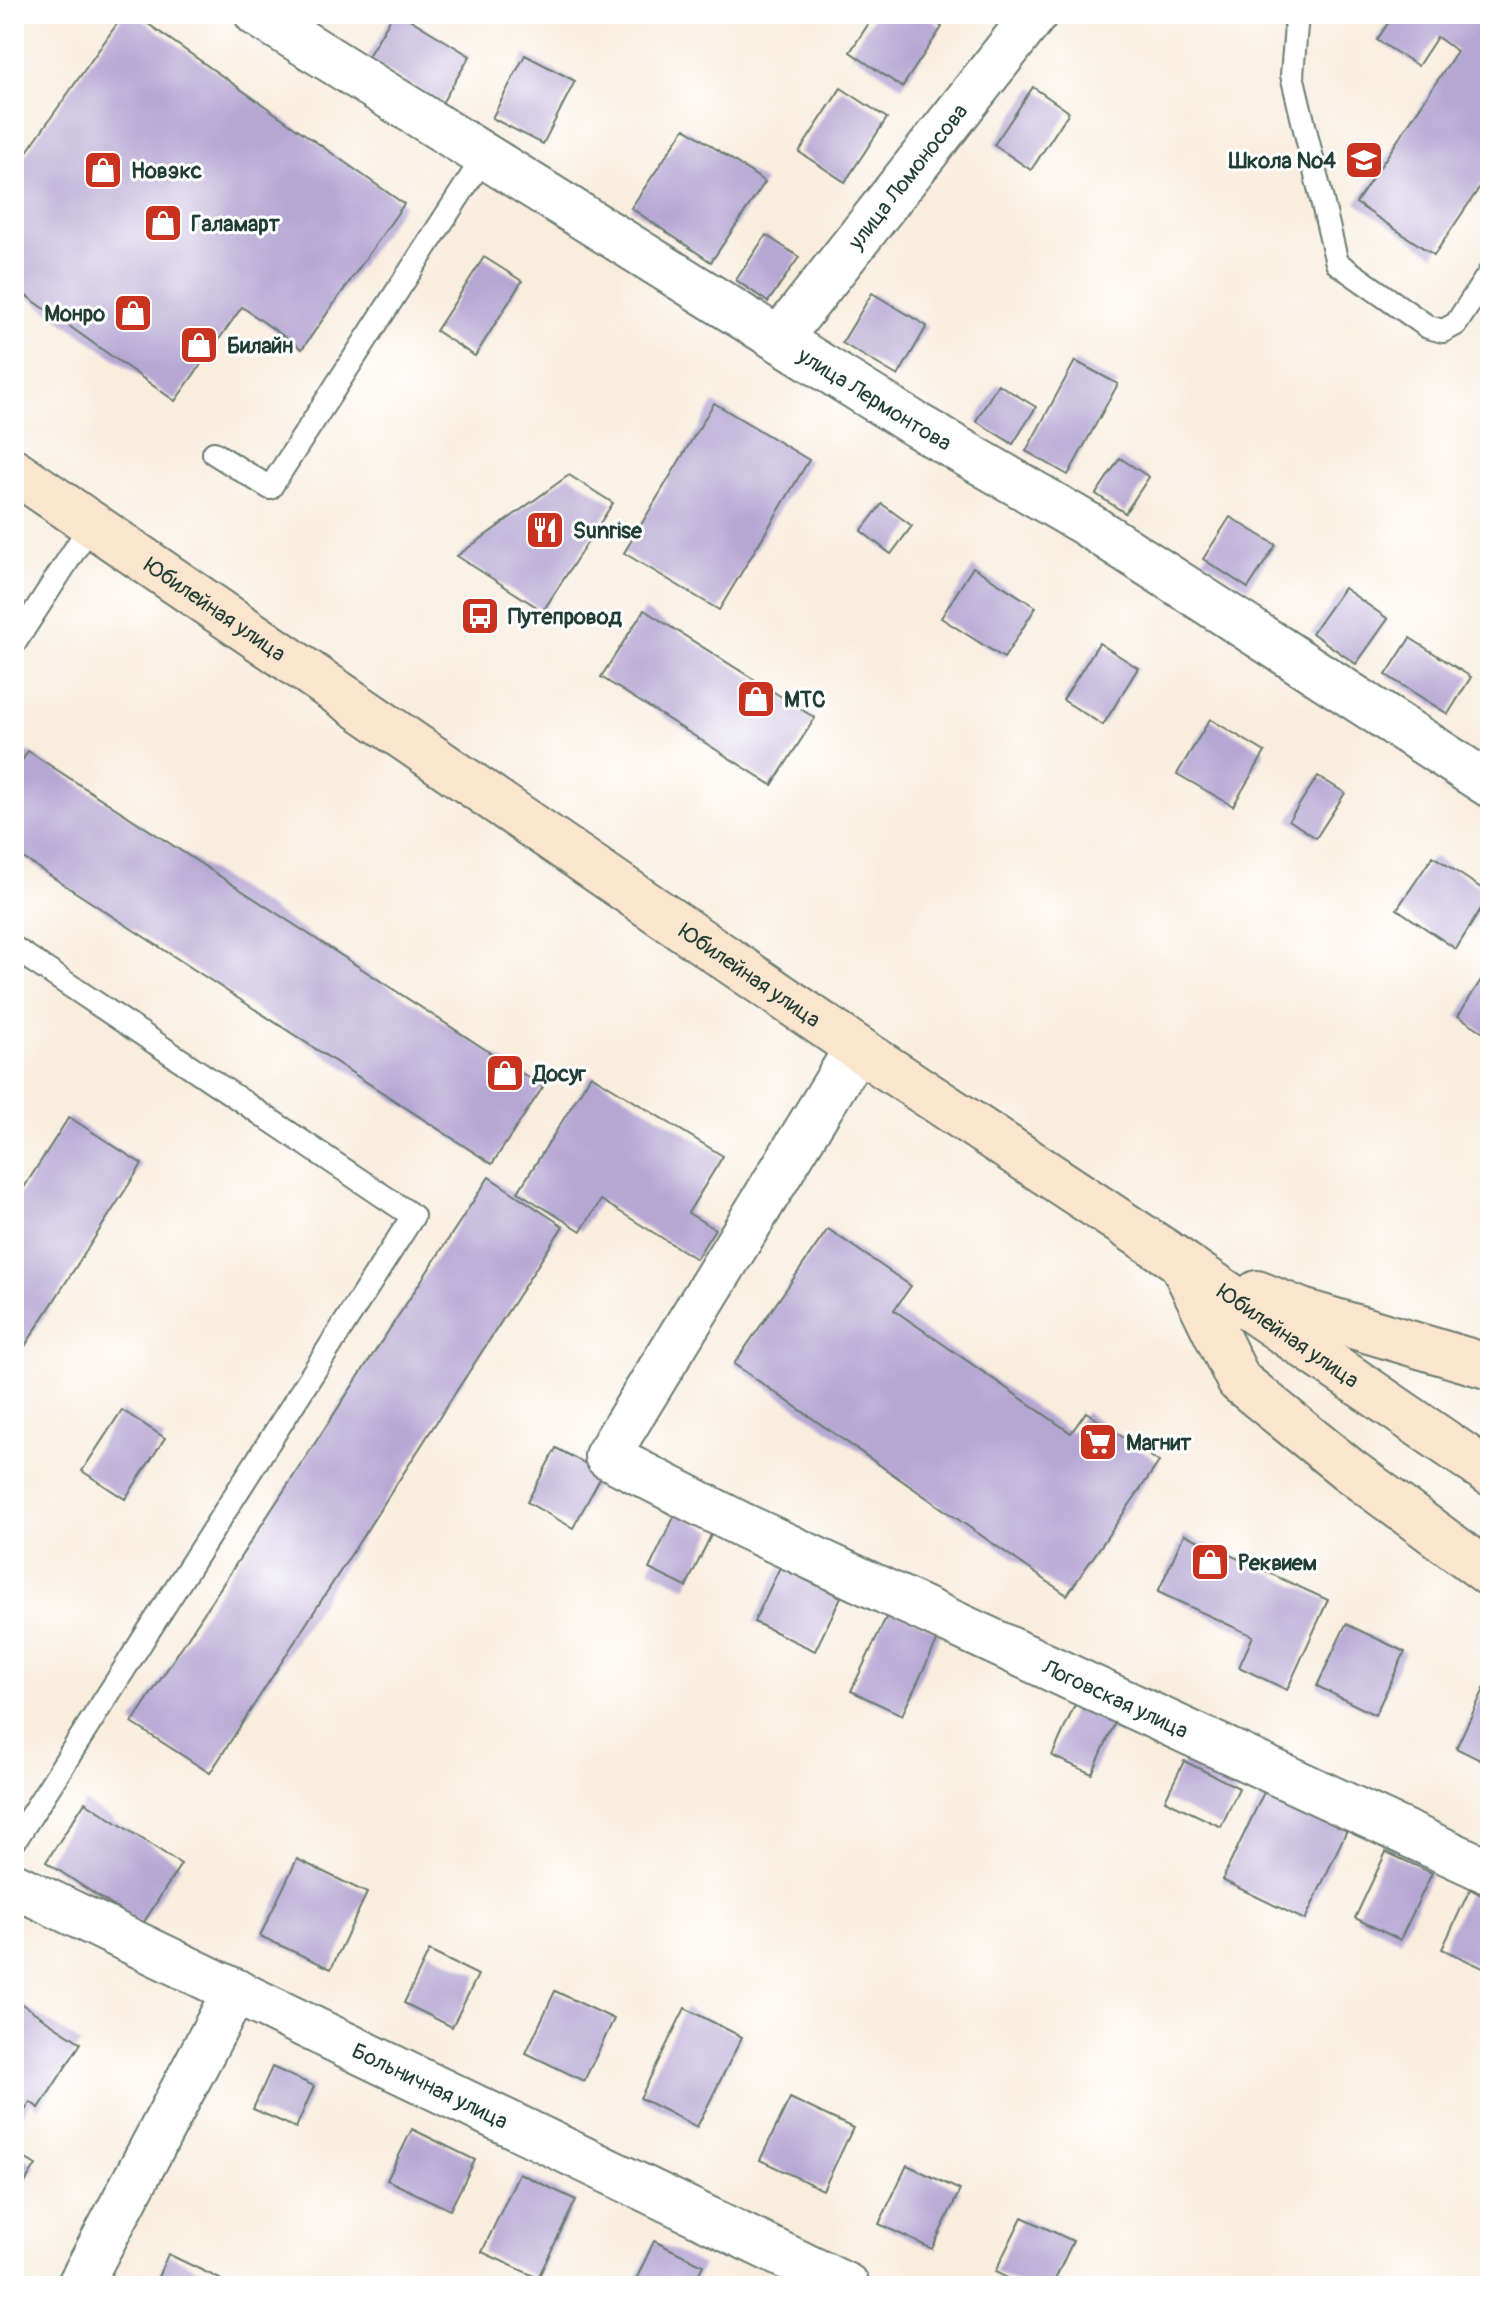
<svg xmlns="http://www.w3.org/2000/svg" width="1504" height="2300" viewBox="0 0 1504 2300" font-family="Pangolin,sans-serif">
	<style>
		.building { fill: #b5a7d3 }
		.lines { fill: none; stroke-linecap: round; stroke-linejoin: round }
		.lane-casing { stroke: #6b7b70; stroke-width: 26 }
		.street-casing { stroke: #6b7b70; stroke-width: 48 }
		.secondary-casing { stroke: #6b7b70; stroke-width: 48 }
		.lane { stroke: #fff; stroke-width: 22 }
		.street { stroke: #fff; stroke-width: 44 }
		.secondary { stroke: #fce5cf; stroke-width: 44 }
		.labels { text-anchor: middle; stroke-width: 6; stroke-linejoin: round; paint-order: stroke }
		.poi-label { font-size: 22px; font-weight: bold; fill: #1f3d34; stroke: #fff; text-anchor: start }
		.street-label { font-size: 22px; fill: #1f3d34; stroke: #fff }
	</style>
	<rect width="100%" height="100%" fill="#fff"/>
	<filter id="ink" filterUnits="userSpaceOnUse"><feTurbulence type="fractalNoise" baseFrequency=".0125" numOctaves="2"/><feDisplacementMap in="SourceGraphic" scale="16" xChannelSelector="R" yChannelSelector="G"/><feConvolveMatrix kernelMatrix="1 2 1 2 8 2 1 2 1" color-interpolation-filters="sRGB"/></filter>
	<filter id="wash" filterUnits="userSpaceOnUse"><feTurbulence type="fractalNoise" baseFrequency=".006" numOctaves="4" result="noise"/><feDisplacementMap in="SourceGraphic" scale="32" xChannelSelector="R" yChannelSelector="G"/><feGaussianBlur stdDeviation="1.8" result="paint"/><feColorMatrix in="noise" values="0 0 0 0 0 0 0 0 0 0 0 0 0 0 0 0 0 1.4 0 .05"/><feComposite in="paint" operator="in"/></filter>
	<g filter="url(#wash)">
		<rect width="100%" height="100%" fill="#f9edde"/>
		<g id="blocks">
			<g class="building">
				<path d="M124 14H134L404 204 302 349 242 307 175 401 14 287V170Z"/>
				<path d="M393 14H401L470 56 442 103 367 58Z"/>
				<path d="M875 14H923L942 27 902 87 850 52Z"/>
				<path d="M1394 14H1490V172L1434 255 1356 203 1457 51 1437 37 1418 66 1377 40Z"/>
				<path d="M525 55 575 81 543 144 492 118Z"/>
				<path d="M1033 87 1069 112 1031 170 994 145Z"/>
				<path d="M841 88 887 118 845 182 799 152Z"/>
				<path d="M685 128 765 182 711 262 631 208Z"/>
				<path d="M766 235 799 257 768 302 736 280Z"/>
				<path d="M484 257 522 281 475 356 436 331Z"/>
				<path d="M872 293 927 326 898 376 842 343Z"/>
				<path d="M1075 361 1118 384 1068 475 1026 451Z"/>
				<path d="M998 384 1036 407 1013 444 976 421Z"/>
				<path d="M714 403 809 460 719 610 624 553Z"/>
				<path d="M1120 458 1149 477 1125 513 1096 494Z"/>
				<path d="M569 475 613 503 543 611 457 556Z"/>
				<path d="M882 504 912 526 891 554 861 531Z"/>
				<path d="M1230 517 1276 545 1248 588 1203 559Z"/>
				<path d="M973 567 1036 607 1004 658 941 618Z"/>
				<path d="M1344 588 1388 619 1356 664 1312 633Z"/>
				<path d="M644 610 815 718 772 785 601 677Z"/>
				<path d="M1410 638 1471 677 1448 714 1386 675Z"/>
				<path d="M1099 643 1138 668 1103 725 1063 700Z"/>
				<path d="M1210 719 1265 752 1233 806 1177 774Z"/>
				<path d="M28 751 543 1087 492 1164 14 852V773Z"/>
				<path d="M1318 776 1345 793 1316 838 1289 820Z"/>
				<path d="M1433 856 1490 894 1456 949 1397 909Z"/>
				<path d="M1490 966V1036L1458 1016Z"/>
				<path d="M591 1075 723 1156 688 1213 715 1229 696 1259 601 1200 581 1231 518 1192Z"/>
				<path d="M69 1117 142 1164 14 1363V1203Z"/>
				<path d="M489 1177 563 1226 210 1773 132 1723Z"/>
				<path d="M828 1229 911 1286 894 1310 1071 1433 1086 1412 1159 1462 1067 1595 734 1364Z"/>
				<path d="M122 1410 165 1438 125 1499 82 1471Z"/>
				<path d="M556 1448 603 1473 573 1528 527 1502Z"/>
				<path d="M676 1513 713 1531 686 1587 649 1569Z"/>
				<path d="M1184 1534 1328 1600 1287 1690 1239 1667 1253 1636 1158 1592Z"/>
				<path d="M780 1567 841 1597 815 1651 754 1622Z"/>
				<path d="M890 1609 941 1633 902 1715 851 1691Z"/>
				<path d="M1346 1624 1405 1652 1375 1715 1317 1686Z"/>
				<path d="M1486 1685 1490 1687V1765L1456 1748Z"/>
				<path d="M1078 1698 1118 1716 1092 1774 1052 1756Z"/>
				<path d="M1184 1761 1239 1788 1221 1827 1165 1800Z"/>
				<path d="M1265 1790 1347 1830 1305 1920 1222 1880Z"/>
				<path d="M85 1802 181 1864 142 1925 46 1862Z"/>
				<path d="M1386 1852 1432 1873 1400 1940 1355 1918Z"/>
				<path d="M297 1859 367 1893 331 1969 260 1936Z"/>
				<path d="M1470 1889 1490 1899V1958L1485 1969 1442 1949Z"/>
				<path d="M429 1951 478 1975 452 2027 404 2003Z"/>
				<path d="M555 1991 614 2019 584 2081 526 2053Z"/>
				<path d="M14 1999 81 2043 39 2108 30 2102 14 2129Z"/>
				<path d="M685 2008 742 2037 697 2127 640 2098Z"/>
				<path d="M272 2067 314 2086 296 2128 253 2109Z"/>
				<path d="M790 2098 853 2128 823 2190 760 2160Z"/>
				<path d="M412 2129 475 2160 450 2210 387 2180Z"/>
				<path d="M14 2152 36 2165 14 2200Z"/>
				<path d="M907 2165 960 2190 932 2249 879 2224Z"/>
				<path d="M519 2173 576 2200 538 2278 482 2252Z"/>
				<path d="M1022 2217 1073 2241 1052 2286H1024L995 2272Z"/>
				<path d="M654 2241 703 2265 693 2286H633Z"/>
				<path d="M168 2254 220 2279 217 2286H154Z"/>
			</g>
		</g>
	</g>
	<g filter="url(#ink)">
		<use href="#blocks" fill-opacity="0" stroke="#6b7b70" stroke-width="2"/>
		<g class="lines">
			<defs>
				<g id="lane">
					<path d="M1297 14 1292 75 1337 263 1428 327 1443 331 1456 324 1490 272"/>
					<path d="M214 453 270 488 484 157"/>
					<path d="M14 644 92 523"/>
					<path d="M14 948 413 1216 14 1842"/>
				</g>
				<g id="street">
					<path id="s1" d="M257 14 918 426 1085 523 1490 785"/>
					<path id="s2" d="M780 338 1035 14"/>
					<path id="s3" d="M857 1048 607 1456 742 1525 1490 1872"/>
					<path id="s4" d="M14 1885 847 2286"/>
					<path d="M79 2286 235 1991"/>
				</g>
				<g id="secondary">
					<path id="s5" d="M14 471 857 1048 1181 1262 1490 1473"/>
					<path d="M1182 1264 1239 1381 1349 1470 1490 1574"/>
					<path d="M1257 1293 1302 1311 1490 1367"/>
				</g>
			</defs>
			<use href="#lane" class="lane-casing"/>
			<use href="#street" class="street-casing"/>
			<use href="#secondary" class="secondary-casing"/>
			<use href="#lane" class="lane"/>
			<use href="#street" class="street"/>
			<use href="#secondary" class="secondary"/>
		</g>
	</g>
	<defs>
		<symbol id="school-square" viewBox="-11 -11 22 22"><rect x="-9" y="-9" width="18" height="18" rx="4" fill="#c8321e" stroke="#fff"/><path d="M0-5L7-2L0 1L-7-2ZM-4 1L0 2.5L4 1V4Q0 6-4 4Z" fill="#fff"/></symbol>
		<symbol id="shop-square" viewBox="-11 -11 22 22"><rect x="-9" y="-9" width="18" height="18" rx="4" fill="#c8321e" stroke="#fff"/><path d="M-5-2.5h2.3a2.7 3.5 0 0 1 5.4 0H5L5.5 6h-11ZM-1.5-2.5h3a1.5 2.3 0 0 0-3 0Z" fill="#fff"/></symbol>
		<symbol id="restaurant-square" viewBox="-11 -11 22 22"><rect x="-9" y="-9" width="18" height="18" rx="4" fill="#c8321e" stroke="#fff"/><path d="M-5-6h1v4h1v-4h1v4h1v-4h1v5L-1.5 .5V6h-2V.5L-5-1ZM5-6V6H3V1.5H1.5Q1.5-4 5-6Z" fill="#fff"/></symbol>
		<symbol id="bus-square" viewBox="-11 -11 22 22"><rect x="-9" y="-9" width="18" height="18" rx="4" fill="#c8321e" stroke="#fff"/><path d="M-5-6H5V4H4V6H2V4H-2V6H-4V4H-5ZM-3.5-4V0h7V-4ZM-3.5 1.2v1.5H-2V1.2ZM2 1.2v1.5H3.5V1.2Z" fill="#fff"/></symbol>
		<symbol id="supermarket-square" viewBox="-11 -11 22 22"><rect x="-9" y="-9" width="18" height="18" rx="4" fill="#c8321e" stroke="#fff"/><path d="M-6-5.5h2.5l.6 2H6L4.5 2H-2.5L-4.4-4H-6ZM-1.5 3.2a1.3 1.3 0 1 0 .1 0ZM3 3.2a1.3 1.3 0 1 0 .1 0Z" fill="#fff"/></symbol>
	</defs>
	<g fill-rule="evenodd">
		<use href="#school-square" x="1342" y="138" width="44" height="44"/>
		<use href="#shop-square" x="81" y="148" width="44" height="44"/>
		<use href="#shop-square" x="141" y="201" width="44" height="44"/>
		<use href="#shop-square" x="111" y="291" width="44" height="44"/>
		<use href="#shop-square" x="177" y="323" width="44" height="44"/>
		<use href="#restaurant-square" x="523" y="508" width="44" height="44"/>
		<use href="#bus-square" x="458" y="594" width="44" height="44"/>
		<use href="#shop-square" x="734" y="677" width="44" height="44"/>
		<use href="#shop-square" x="483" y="1051" width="44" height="44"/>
		<use href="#supermarket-square" x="1076" y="1420" width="44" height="44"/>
		<use href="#shop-square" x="1188" y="1540" width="44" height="44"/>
	</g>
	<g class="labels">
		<g class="poi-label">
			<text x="1336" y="168" text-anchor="end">Школа №4</text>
			<text x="131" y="178">Новэкс</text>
			<text x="191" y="231">Галамарт</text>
			<text x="105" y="321" text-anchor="end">Монро</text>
			<text x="227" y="353">Билайн</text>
			<text x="573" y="538">Sunrise</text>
			<text x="508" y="624">Путепровод</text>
			<text x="784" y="707">МТС</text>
			<text x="533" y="1081">Досуг</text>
			<text x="1126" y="1450">Магнит</text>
			<text x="1238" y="1570">Реквием</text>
		</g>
		<g class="street-label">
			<text dy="8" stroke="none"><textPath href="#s2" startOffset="206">улица Ломоносова</textPath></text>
			<text dy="8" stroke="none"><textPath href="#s1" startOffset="728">улица Лермонтова</textPath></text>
			<text dy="8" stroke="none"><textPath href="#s5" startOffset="244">Юбилейная улица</textPath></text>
			<text dy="8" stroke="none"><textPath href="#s5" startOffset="892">Юбилейная улица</textPath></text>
			<text dy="8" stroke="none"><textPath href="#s5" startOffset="1540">Юбилейная улица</textPath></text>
			<text dy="8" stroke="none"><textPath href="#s3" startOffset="1042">Логовская улица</textPath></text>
			<text dy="8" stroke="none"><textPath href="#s4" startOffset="462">Больничная улица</textPath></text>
		</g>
	</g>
	<rect width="1504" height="2300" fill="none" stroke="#fff" stroke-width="48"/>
</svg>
